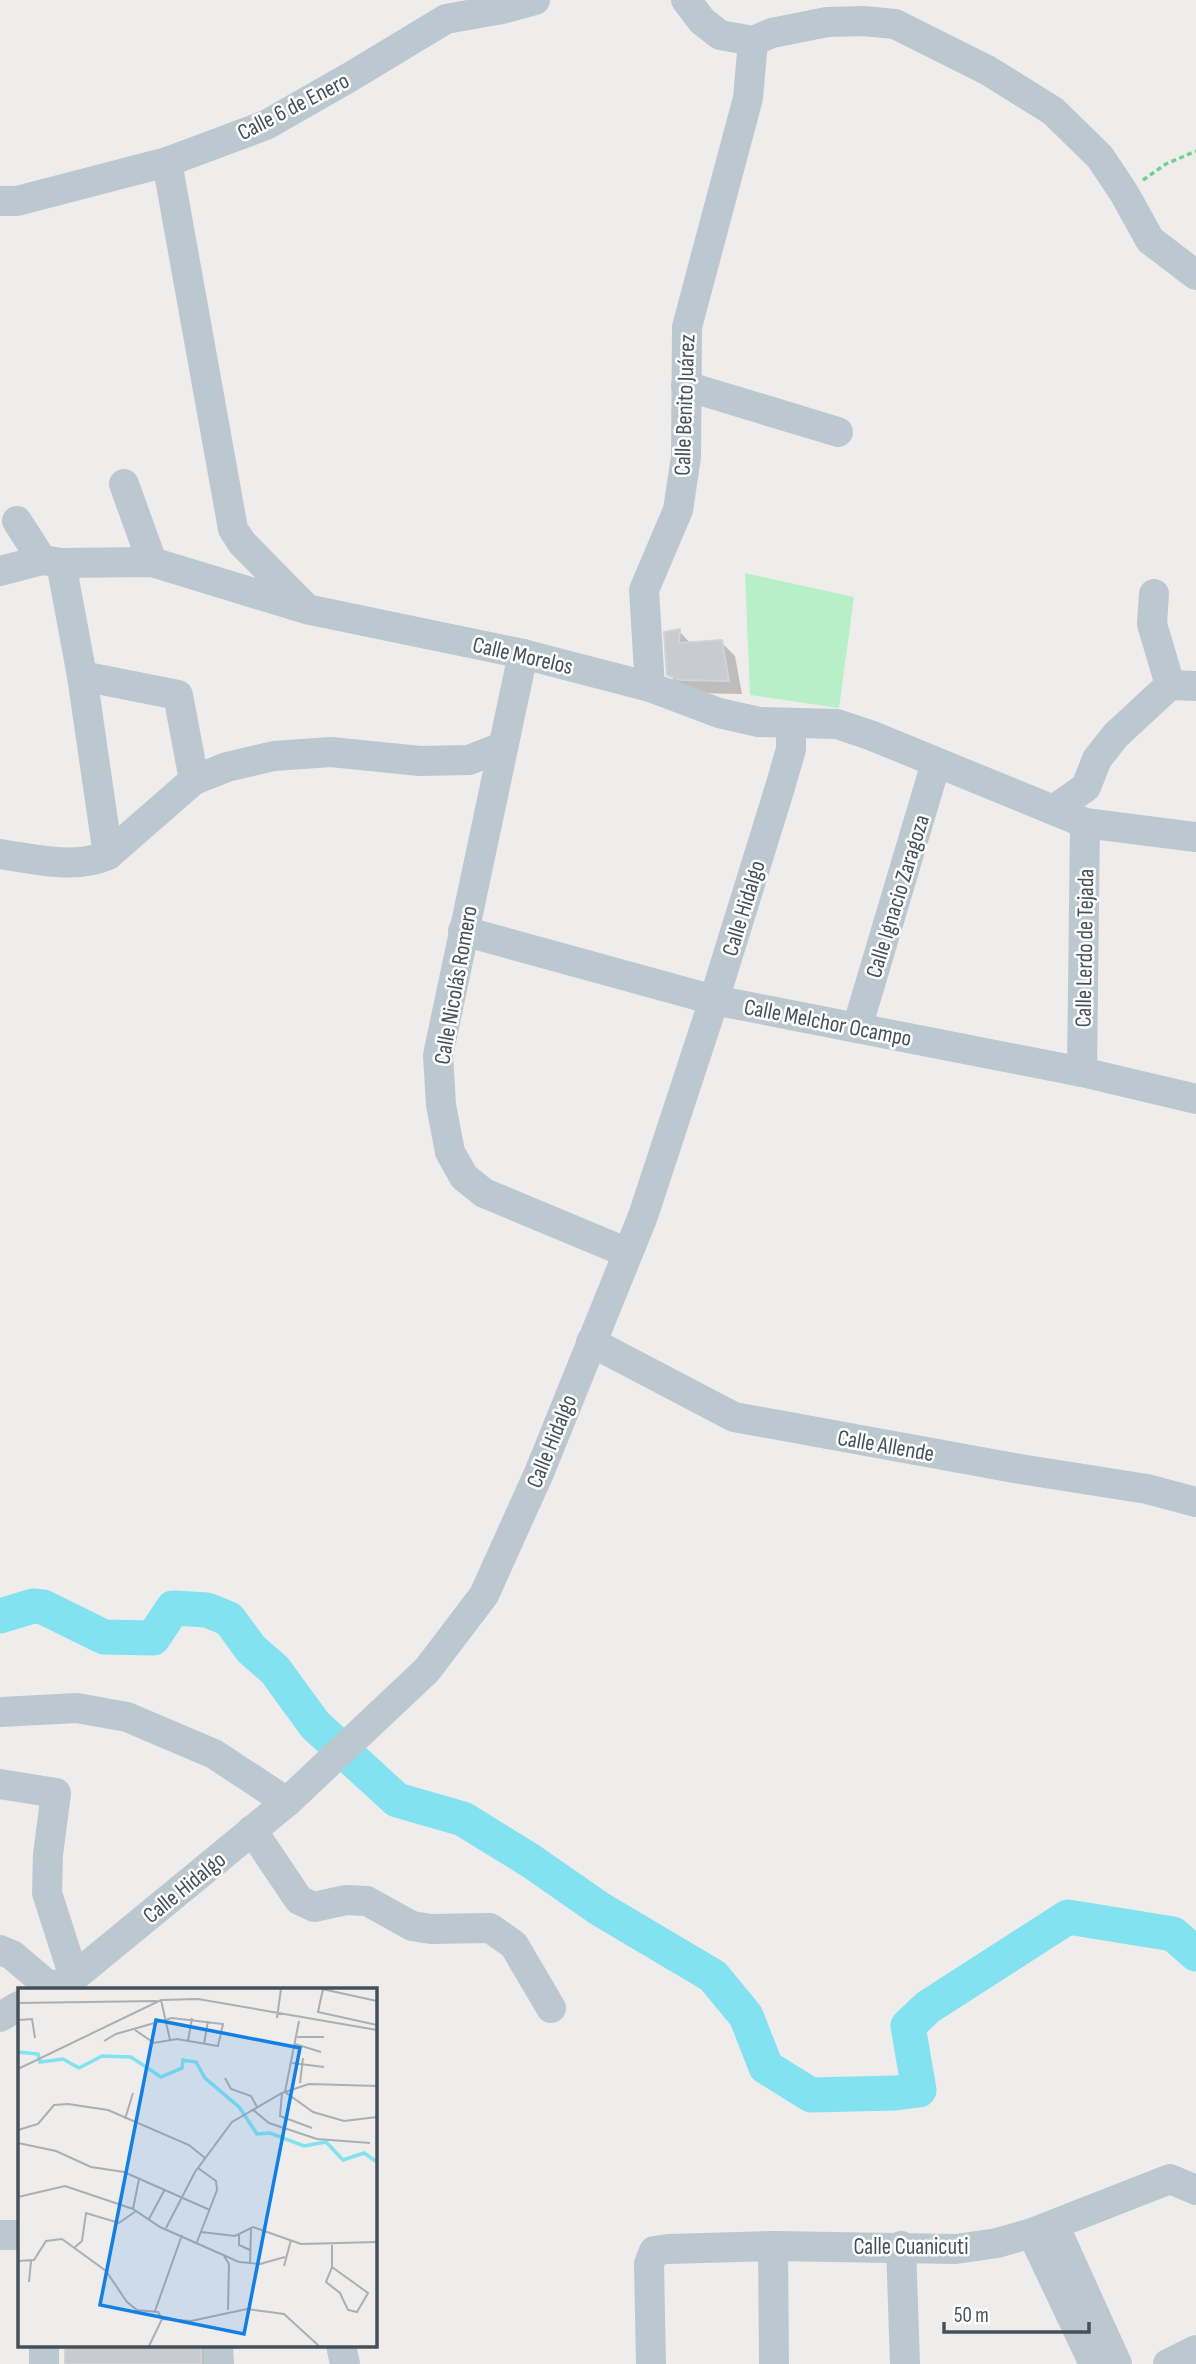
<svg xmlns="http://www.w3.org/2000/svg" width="1196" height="2364" viewBox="0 0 1196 2364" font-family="'Sofia Sans Condensed',sans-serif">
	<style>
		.green { fill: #b7f0c8 }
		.shadow { fill: #0003 }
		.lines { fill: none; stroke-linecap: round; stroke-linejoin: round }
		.river { stroke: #82e2ef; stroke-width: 35 }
		.building { fill: #c8ccd1; stroke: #cfd3d8; stroke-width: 2 }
		.path { stroke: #6ecf97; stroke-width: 3.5; stroke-dasharray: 5 3.5; stroke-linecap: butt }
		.minor { stroke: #bcc8cf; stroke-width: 30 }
		.labels { text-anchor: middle; stroke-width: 5; stroke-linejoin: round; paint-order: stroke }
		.street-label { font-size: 23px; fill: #44515a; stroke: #fff }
		.inset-river { fill: none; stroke: #82e2ef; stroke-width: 3.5 }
		.inset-road { fill: none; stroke: #abaeb2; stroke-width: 2 }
		.view { fill: #117fe4; fill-opacity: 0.15; stroke: #117fe4; stroke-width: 3.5 }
		.inset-edge { fill: none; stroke: #44515a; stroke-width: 3.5 }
	</style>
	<rect width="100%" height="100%" fill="#efecec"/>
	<path class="green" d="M745 573 854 597 839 708 750 695Z"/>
	<g class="shadow">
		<path d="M679 631 691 644 721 642 735 656 742 694 695 693 682 688 668 674Z"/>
		<path d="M67 2345H224L218 2364H67Z"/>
	</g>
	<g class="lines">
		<path class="river" d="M0 1616 33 1606 43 1607 104 1637 153 1638 173 1608 207 1610 229 1619 251 1649 275 1670 315 1725 397 1800 463 1819 531 1861 600 1909 713 1976 746 2016 766 2067 811 2095 895 2093 919 2090 908 2026 928 2007 1068 1917 1173 1934 1196 1954"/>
	</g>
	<g class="building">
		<path d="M680 629 679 643 722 640 729 681 680 680 667 675 664 632Z"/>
		<rect x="65" y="2345" width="136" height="19"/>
	</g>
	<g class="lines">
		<path class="path" d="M1143 180 1166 164 1196 151"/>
		<g class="minor">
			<path d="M686 0 702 21 720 35 753 41 772 33 827 22 863 21 895 24 987 70 1053 111 1100 157 1124 193 1150 240 1196 275"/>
			<path d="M167 162 233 529 242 543 304 606"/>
			<path d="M0 201H17L167 162 266 125 350 77 446 19 502 9 535 0"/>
			<path d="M686 386 838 432"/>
			<path d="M124 484 152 562"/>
			<path d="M17 521 42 560"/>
			<path d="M61 563 82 676 108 855"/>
			<path d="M0 571 42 560 61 563 152 562 306 609 523 654 650 687 719 713 759 722 837 724 870 735 1085 823 1196 837"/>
			<path d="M1154 594 1152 624 1170 685"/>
			<path d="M523 654 438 1055 441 1105 450 1152 464 1177 484 1193 628 1253"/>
			<path d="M82 676 178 695 194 780"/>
			<path d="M650 687 644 590 678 510 686 457 687 327 748 98 753 41"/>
			<path d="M1055 809 1086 787 1097 759 1116 735 1170 685 1196 686"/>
			<path d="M0 854C36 859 74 870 108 855L194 780 227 767 274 756 331 752 420 761 469 760 502 747"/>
			<path d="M463 931 714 1000 1082 1072 1196 1099"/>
			<path d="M857 1028 936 763"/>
			<path d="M1082 1072 1085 823"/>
			<path d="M591 1342 734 1417 1020 1469 1147 1489 1196 1502"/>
			<path d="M0 1712 77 1708 127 1717 214 1754 287 1802"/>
			<path d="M0 1784 56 1793 48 1855 47 1893 74 1977"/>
			<path d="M252 1830 299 1900 314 1907 346 1900 367 1901 412 1926 431 1929 490 1928 514 1945 551 2008"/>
			<path d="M0 1950 12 1955 51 1988"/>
			<path d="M48 1990 74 1977 287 1802 427 1670 484 1595 539 1473 643 1216 714 1000 781 784 791 749V723"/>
			<path d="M0 2017 19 2006"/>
			<path d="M1054 2225 1117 2364"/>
			<path d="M1032 2233 1094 2364"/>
			<path d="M0 2235H19"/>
			<path d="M773 2246 774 2364"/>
			<path d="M901 2246 905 2364"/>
			<path d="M44 2345V2364"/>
			<path d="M218 2345 219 2364"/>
			<path d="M341 2345 345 2364"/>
			<path d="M651 2364 649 2264 654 2251 668 2249 773 2246 956 2249 997 2243 1032 2233 1170 2179 1196 2190"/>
			<path d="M1168 2364 1196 2350"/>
		</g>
	</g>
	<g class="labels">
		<g class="street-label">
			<text transform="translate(293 106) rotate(-27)" y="8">Calle 6 de Enero</text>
			<text transform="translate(684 405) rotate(-88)" y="8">Calle Benito Juárez</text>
			<text transform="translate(523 655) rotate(13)" y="8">Calle Morelos</text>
			<text transform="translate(897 896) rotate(-73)" y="8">Calle Ignacio Zaragoza</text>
			<text transform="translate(743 908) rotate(-73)" y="8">Calle Hidalgo</text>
			<text transform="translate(1084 948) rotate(-89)" y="8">Calle Lerdo de Tejada</text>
			<text transform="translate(455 985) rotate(-80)" y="8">Calle Nicolás Romero</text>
			<text transform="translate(828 1022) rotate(11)" y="8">Calle Melchor Ocampo</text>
			<text transform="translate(551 1441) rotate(-68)" y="8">Calle Hidalgo</text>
			<text transform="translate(886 1445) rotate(10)" y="8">Calle Allende</text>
			<text transform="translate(184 1887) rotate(-39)" y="8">Calle Hidalgo</text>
			<text x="911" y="2254">Calle Cuanicuti</text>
		</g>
	</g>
	<g transform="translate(18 1988)">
		<rect width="359" height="359" fill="#efecec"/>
		<path class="inset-river" d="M0 64 20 66 22 74 45 71 61 80 84 68 113 69 143 89 164 80 165 72 178 74 187 90 221 119 239 146 252 145 286 158 308 154 325 172 346 165 359 174"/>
		<path class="inset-road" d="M304 1 359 13M305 1 300 24 359 37M143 12 152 52M0 15 139 13M259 30 263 1M0 32 14 31 17 50M279 49H306M86 53 98 46 154 30 205 36 200 58 159 51 136 55 117 42M170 53 174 30M186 56 190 33M277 56 303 64M274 75 306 79M0 81 143 12 180 11 359 42M207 90 213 101 233 108 239 119M282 95 285 70M267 104 295 124 326 133 359 129M267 104 281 33M264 105 262 128 294 140M234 121 251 135 299 151 352 155M107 131 115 105M0 142 20 136 36 117 50 116 90 122 171 157 187 170M0 155 38 163 73 179 106 184 192 222M0 209 47 198 115 221 142 239 221 274 242 276 267 269M115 221 121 191M131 231 147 201M148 240 177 184 214 134 264 105 291 96 359 98M183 244 217 248 235 239 283 256 359 254M221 247V257L232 262M179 254 199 202 198 193 180 180M314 257V279L308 294 322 305 330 322 339 324 350 305 314 279M56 260 64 253 68 225 101 235 118 223M206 268 211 276 210 322M0 273 16 272 28 253 44 251 88 283 109 314 119 322 140 324 144 331M232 276 233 240M266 278 273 252M11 294 13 273M137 323 164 247M144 331 173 333 229 321 266 326 301 358M131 358 144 331"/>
		<path class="view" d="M138 32 282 60 226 346 82 317Z"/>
		<rect width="359" height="359" class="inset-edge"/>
	</g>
	<path d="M944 2322v10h145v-10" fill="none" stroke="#44515a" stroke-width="3.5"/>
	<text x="954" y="2322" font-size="21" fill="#44515a" stroke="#ffffff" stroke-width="5" paint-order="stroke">50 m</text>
</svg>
